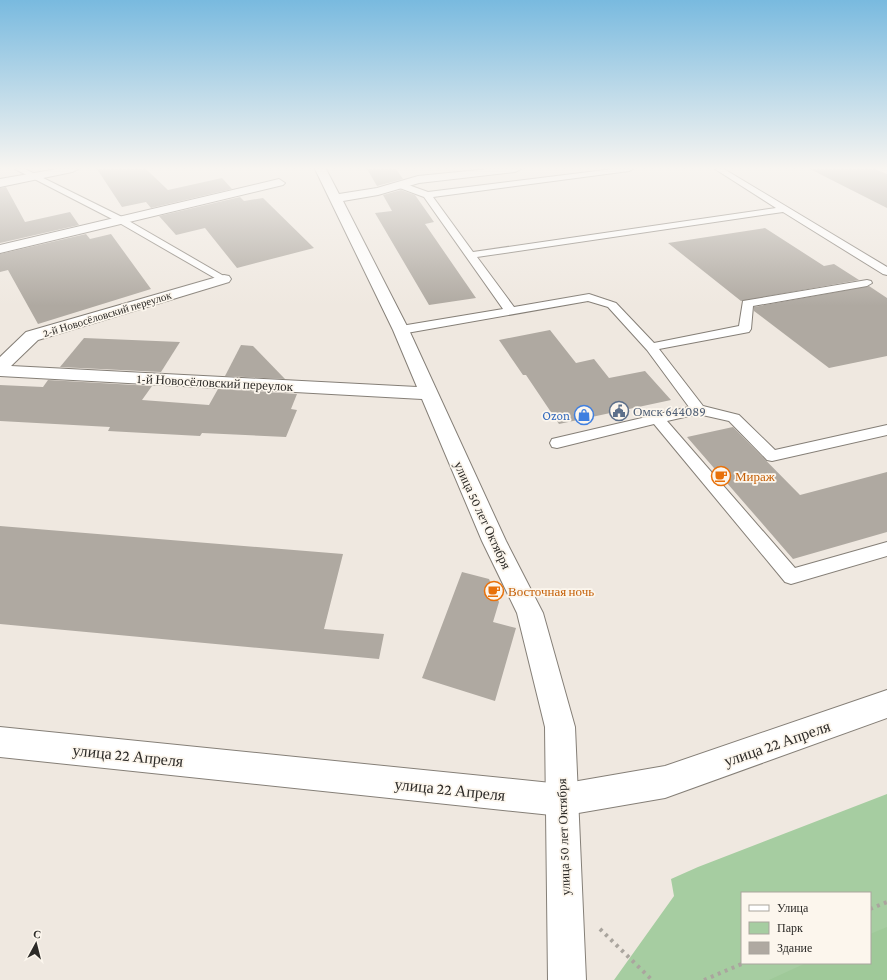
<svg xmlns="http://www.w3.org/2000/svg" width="887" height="980" viewBox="0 0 887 980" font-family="'Crimson Pro',serif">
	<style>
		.green { fill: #a6cda1; fill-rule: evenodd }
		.forest { fill: #9fc999 }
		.building { fill: #afa9a1 }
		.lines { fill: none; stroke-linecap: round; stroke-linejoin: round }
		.lane-casing { stroke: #857f77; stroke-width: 2 }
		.street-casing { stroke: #857f77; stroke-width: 2 }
		.secondary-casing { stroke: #857f77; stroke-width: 2 }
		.path { stroke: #aaa59e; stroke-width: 4; stroke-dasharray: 3 4.5; stroke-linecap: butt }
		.lane { fill: #fff; fill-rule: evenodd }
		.street { fill: #fff; fill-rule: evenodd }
		.secondary { fill: #fff; fill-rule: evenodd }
		.labels { text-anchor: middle; stroke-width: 3.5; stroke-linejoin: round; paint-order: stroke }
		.far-street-label { font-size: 11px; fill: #2d2b28; stroke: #fcf6ed }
		.street-label { font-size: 13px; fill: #2d2b28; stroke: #fcf6ed }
		.service-label { font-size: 13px; fill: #4e5e75; stroke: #fcf6ed; text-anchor: start }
		.shop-label { font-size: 13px; fill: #366cbe; stroke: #fcf6ed; text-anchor: end }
		.food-label { font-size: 13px; fill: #c56008; stroke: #fcf6ed; text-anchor: start }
		.near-street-label { font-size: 16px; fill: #2d2b28; stroke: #fcf6ed }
	</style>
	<rect width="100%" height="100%" fill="#efe8e0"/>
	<path class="green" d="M887 794V980H614L674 896 671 879 698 867ZM742 893H870V963H742Z"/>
	<path class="forest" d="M887 927V980H769L806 963H870V934Z"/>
	<g class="building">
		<path d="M97 169H146L168 190 222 178 232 189 151 208 146 202 122 207Z"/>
		<path d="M367 169H396L403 179 377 186Z"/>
		<path d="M810 169H875L887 174V208Z"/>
		<path d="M6 187 25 222 70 212 79 225 0 243V188Z"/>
		<path d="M401 190 415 195 434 222 425 224 476 298 429 305 375 213 392 211 383 195Z"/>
		<path d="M240 197 244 201 263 198 314 248 237 268 205 228 176 235 159 216Z"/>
		<path d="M765 228 824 266 834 264 859 280 741 301 668 243Z"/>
		<path d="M86 234 90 239 111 234 151 289 38 324 8 270 0 272V254Z"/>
		<path d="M869 286 887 298V356L829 368 754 311V307Z"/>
		<path d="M550 330 576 363 594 359 609 378 645 371 671 400 559 424 526 375H523L499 340Z"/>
		<path d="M84 338 180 342 161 372 60 367Z"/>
		<path d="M241 345 253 346 285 379 225 376Z"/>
		<path d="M48 380 152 386 142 400 209 405 218 389 297 394 291 409 297 410 286 437 202 433 200 436 108 431 110 427 0 421V385L43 387Z"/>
		<path d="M733 427 800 495 887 472V532L793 559 687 437Z"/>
		<path d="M0 526 343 554 324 629 384 634 379 659 0 624Z"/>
		<path d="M462 572 489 579 499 602 493 622 516 628 495 701 422 678Z"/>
	</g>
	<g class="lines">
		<defs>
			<g id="lane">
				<path d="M15 169H25L122 217 229 279 224 282 220 281 116 221Z"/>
				<path d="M613 169H633L629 171 433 197 473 252 776 208 715 169H724L887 267V275L883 274 783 212 477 257 514 307 589 294 616 303 654 343 739 326 743 301 867 280 871 281 872 283 867 286 753 306 751 329 749 332 659 349 703 406 739 415 775 450 887 425V435L772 461 767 460 729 421 698 414 667 421 795 568 887 542V556L791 584 785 582 654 424 557 448 552 447 550 443 552 439 689 407 647 350 608 307 588 301 401 334 397 333 395 330 397 327 401 326 503 309 424 197 397 187V183H403L428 192Z"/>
			</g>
			<g id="street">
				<path d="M57 169H78L72 172 0 187V179Z"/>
				<path d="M315 169H326L339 194 377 188 418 176 489 169H521L515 172 419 183 378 195 343 201 409 330 506 541 543 613 575 727 586 980H548L545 727 517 613 482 541 422 399 0 376V357L26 332 224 275 229 276 231 279 229 282 38 340 11 366 417 387 393 330Z"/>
				<path d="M279 179 285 183 283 185 0 253V245Z"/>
			</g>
			<path id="secondary" d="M887 690V718L665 798 561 816 0 757V727L561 784 665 766Z"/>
		</defs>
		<use href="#lane" class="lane-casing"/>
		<use href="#street" class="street-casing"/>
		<use href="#secondary" class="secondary-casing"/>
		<g class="path">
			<path d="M870 909 887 902"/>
			<path d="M600 929 652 980"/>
			<path d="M704 980 744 963"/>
		</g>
		<use href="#lane" class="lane"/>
		<use href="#street" class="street"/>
		<use href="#secondary" class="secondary"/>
	</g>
	<linearGradient id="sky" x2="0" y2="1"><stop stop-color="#79badf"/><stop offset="0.55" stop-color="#f8f5f1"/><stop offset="1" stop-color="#f8f5f1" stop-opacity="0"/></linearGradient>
	<rect width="887" height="306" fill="url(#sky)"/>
	<defs>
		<symbol id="civic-ring" viewBox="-11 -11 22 22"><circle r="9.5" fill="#fcf6ed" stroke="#5c6f8a" stroke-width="1.5"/><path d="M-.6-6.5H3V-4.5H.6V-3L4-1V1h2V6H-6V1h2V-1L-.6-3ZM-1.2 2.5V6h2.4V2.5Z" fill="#5c6f8a"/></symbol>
		<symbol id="shop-ring" viewBox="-11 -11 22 22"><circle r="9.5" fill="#fcf6ed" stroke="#3f7fe0" stroke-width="1.5"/><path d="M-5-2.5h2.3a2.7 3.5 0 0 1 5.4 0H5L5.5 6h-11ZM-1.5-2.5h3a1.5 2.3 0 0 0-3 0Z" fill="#3f7fe0"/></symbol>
		<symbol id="cafe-ring" viewBox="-11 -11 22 22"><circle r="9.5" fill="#fcf6ed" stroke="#e8710a" stroke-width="1.5"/><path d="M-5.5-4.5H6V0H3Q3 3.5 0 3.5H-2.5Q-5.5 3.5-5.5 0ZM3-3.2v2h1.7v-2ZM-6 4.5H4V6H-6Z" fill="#e8710a"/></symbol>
	</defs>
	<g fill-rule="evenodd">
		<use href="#civic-ring" x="608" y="400" width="22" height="22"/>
		<use href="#shop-ring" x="573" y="404" width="22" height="22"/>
		<use href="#cafe-ring" x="710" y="465" width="22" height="22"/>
		<use href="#cafe-ring" x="483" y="580" width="22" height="22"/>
	</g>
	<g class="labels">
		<g class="far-street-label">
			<text transform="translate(107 314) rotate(-17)" y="4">2-й Новосёловский переулок</text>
		</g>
		<g class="street-label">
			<text transform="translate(215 382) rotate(3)" y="5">1-й Новосёловский переулок</text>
			<text transform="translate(483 515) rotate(65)" y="5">улица 50 лет Октября</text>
			<text transform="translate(563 837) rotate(-92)" y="5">улица 50 лет Октября</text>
		</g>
		<g class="service-label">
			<text x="633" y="416">Омск 644089</text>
		</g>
		<g class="shop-label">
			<text x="570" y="420">Ozon</text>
		</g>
		<g class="food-label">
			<text x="735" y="481">Мираж</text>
			<text x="508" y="596">Восточная ночь</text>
		</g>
		<g class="near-street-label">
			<text transform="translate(777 743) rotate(-19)" y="6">улица 22 Апреля</text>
			<text transform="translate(128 755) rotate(6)" y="6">улица 22 Апреля</text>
			<text transform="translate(450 789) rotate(6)" y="6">улица 22 Апреля</text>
		</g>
	</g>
	<rect x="741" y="892" width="130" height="72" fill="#fcf6ed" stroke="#a9a59e"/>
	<rect x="749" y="905" width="20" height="6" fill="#ffffff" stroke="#a9a59e"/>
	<text x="777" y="912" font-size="12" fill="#2d2b28">Улица</text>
	<rect x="749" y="922" width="20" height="12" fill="#a6cda1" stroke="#a9a59e"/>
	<text x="777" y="932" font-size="12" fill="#2d2b28">Парк</text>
	<rect x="749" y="942" width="20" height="12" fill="#afa9a1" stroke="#a9a59e"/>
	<text x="777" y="952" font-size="12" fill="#2d2b28">Здание</text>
	<g transform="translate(36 944) rotate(7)" stroke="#fcf6ed" stroke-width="3" paint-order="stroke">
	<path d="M0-3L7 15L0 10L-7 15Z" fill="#2d2b28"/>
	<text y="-6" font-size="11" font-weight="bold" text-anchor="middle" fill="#2d2b28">С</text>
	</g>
</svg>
